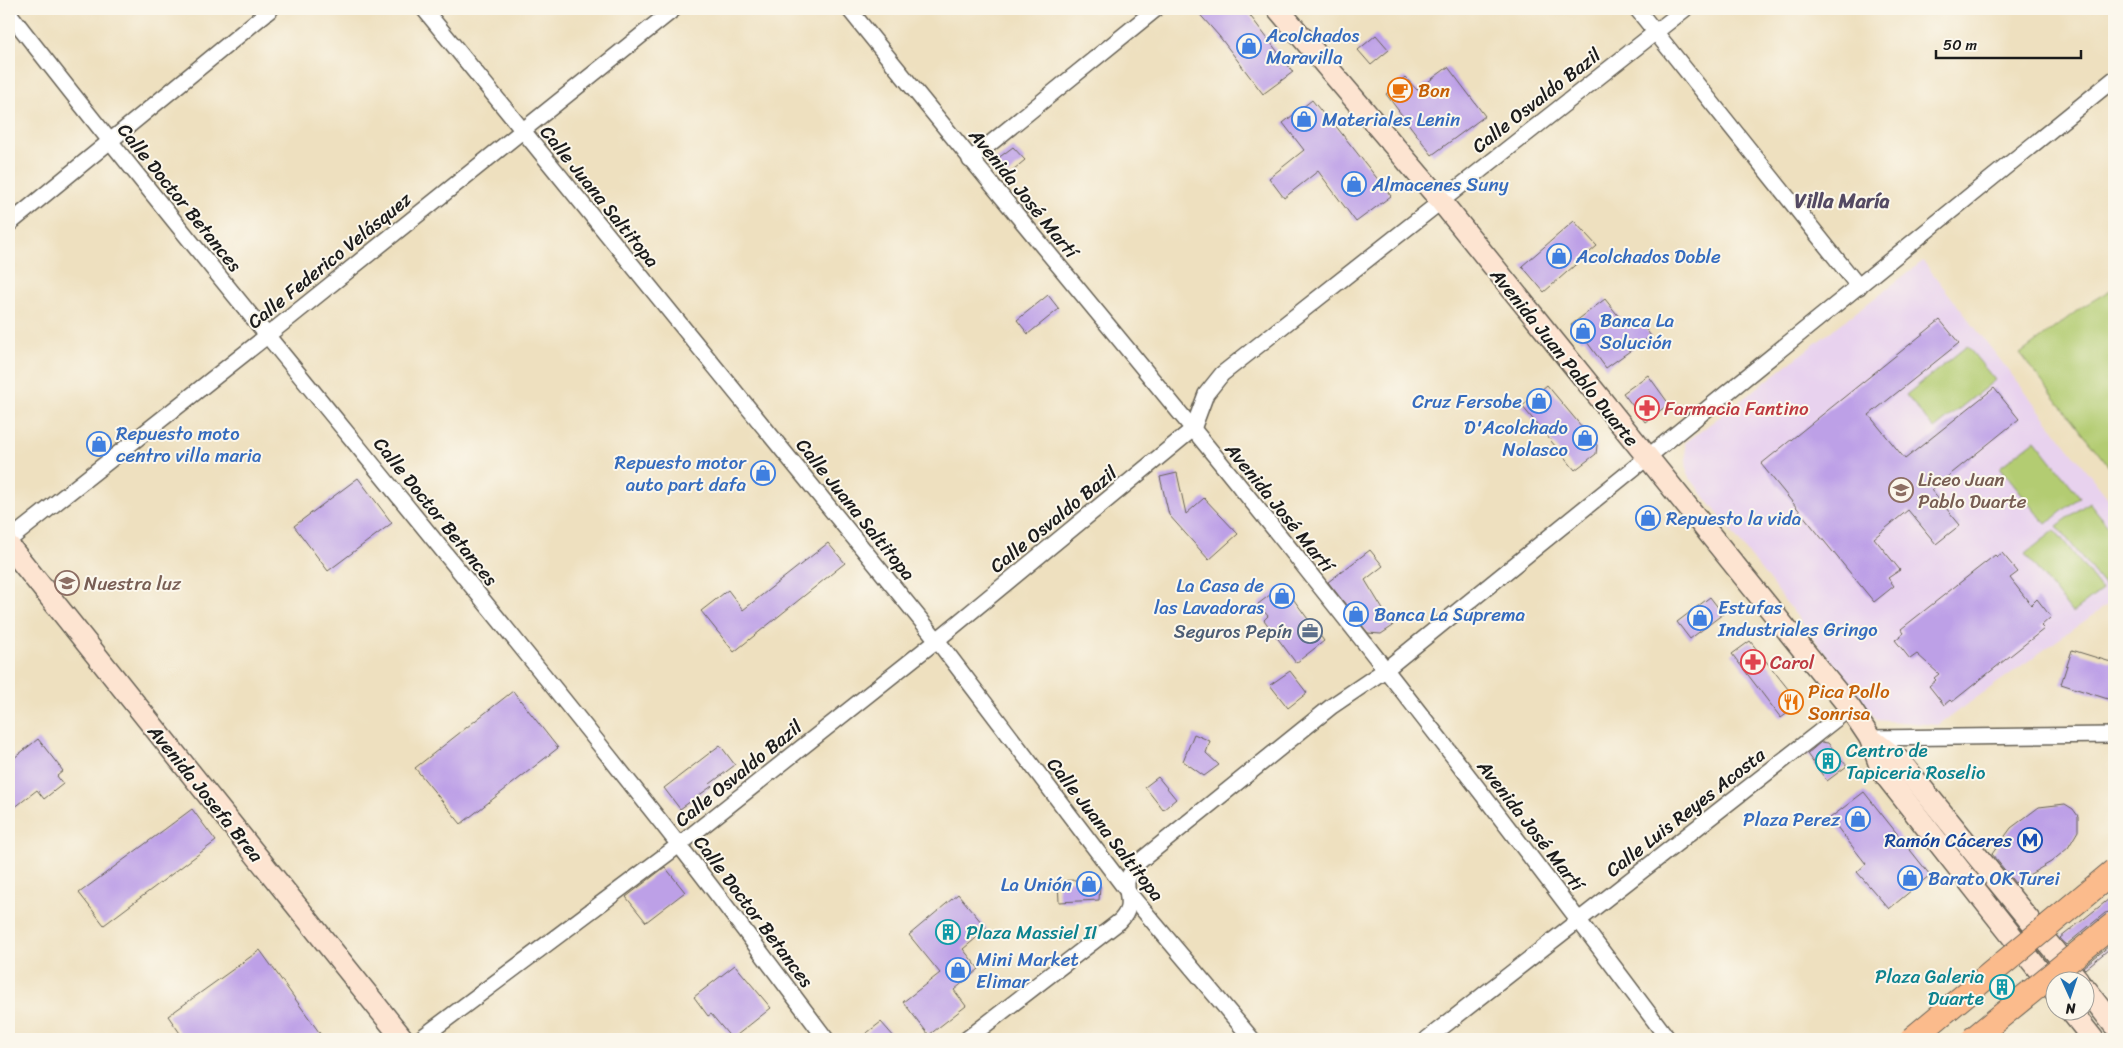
<svg xmlns="http://www.w3.org/2000/svg" width="2123" height="1048" viewBox="0 0 2123 1048" font-family="Sriracha,sans-serif">
	<style>
		.built { fill: #e8d2ee }
		.green { fill: #b3cc72; stroke: #687447 }
		.building { fill: #bda0e7 }
		.lines { fill: none; stroke-linecap: round; stroke-linejoin: round }
		.minor-casing { stroke: #666155; stroke-width: 18 }
		.secondary-casing { stroke: #666155; stroke-width: 24 }
		.minor { stroke: #fff; stroke-width: 15 }
		.secondary { stroke: #fde4d1; stroke-width: 21 }
		.primary-bridge-casing { stroke: #666155; stroke-width: 26; stroke-linecap: butt }
		.primary-bridge { stroke: #fbbb8c; stroke-width: 24 }
		.labels { text-anchor: middle; stroke-width: 4; stroke-linejoin: round; paint-order: stroke }
		.shop-label { font-size: 19px; fill: #366cbe; stroke: #fbf7ec; text-anchor: start }
		.food-label { font-size: 19px; fill: #c56008; stroke: #fbf7ec; text-anchor: start }
		.street-label { font-size: 19px; fill: #1c1c1c; stroke: #fbf7ec }
		.health-label { font-size: 19px; fill: #be3a42; stroke: #fbf7ec; text-anchor: start }
		.education-label { font-size: 19px; fill: #785e54; stroke: #fbf7ec; text-anchor: start }
		.service-label { font-size: 19px; fill: #4e5e75; stroke: #fbf7ec; text-anchor: end }
		.culture-label { font-size: 19px; fill: #0d838f; stroke: #fbf7ec; text-anchor: start }
		.transit-label { font-size: 19px; fill: #164399; stroke: #fbf7ec; text-anchor: end }
		.neighbourhood-label { font-size: 20px; font-weight: bold; fill: #544a63; stroke: #fbf7ec }
	</style>
	<rect width="100%" height="100%" fill="#fbf7ec"/>
	<filter id="ink" filterUnits="userSpaceOnUse"><feTurbulence type="fractalNoise" baseFrequency=".02" numOctaves="2"/><feDisplacementMap in="SourceGraphic" scale="10" xChannelSelector="R" yChannelSelector="G"/><feConvolveMatrix kernelMatrix="1 2 1 2 8 2 1 2 1" color-interpolation-filters="sRGB"/></filter>
	<filter id="wash" filterUnits="userSpaceOnUse"><feTurbulence type="fractalNoise" baseFrequency=".0096" numOctaves="4" result="noise"/><feDisplacementMap in="SourceGraphic" scale="20" xChannelSelector="R" yChannelSelector="G"/><feGaussianBlur stdDeviation="1.12" result="paint"/><feColorMatrix in="noise" values="0 0 0 0 0 0 0 0 0 0 0 0 0 0 0 0 0 1.4 0 .05"/><feComposite in="paint" operator="in"/></filter>
	<g filter="url(#wash)">
		<rect width="100%" height="100%" fill="#eee0bf"/>
		<path class="built" d="M1923 261 2114 506V600L1938 725 1877 720 1687 474 1685 443Z"/>
		<g class="green">
			<path d="M2114 288V473L2020 354 2082 307Z"/>
			<path d="M1967 346 1995 380 1934 429 1906 395Z"/>
			<path d="M2035 440 2080 497 2046 524 2000 467Z"/>
			<path d="M2089 502 2114 533V583L2107 589 2057 526Z"/>
			<path d="M2055 530 2102 590 2072 613 2025 554Z"/>
		</g>
		<g id="blocks">
			<g class="building">
				<path d="M1195 9H1245L1293 72 1263 94 1219 36Z"/>
				<path d="M1376 35 1389 50 1371 65 1358 50Z"/>
				<path d="M1448 67 1485 116 1432 155 1386 94 1405 77 1417 90Z"/>
				<path d="M1312 100 1333 126 1335 125 1391 196 1356 222 1318 171 1284 198 1269 178 1304 150 1283 123Z"/>
				<path d="M1013 147 1025 160 1002 179 993 162Z"/>
				<path d="M1574 221 1597 246 1544 292 1522 266Z"/>
				<path d="M1048 295 1059 309 1028 334 1017 320Z"/>
				<path d="M1605 299 1627 327 1638 319 1651 336 1606 368 1584 338 1582 340 1571 325Z"/>
				<path d="M1940 320 1959 343 1869 415 1905 459 1994 388 2019 419 1931 490 1960 525 1936 544 1908 510 1874 538 1900 570 1888 578 1894 586 1874 602 1761 464Z"/>
				<path d="M1648 375 1669 404 1645 422 1623 393Z"/>
				<path d="M1547 385 1597 445 1596 454 1575 470 1522 406Z"/>
				<path d="M1177 473 1186 514 1204 498 1238 534 1209 560 1169 515 1160 477Z"/>
				<path d="M358 478 392 523 328 571 294 526Z"/>
				<path d="M828 543 845 563 734 652 701 611 728 590 743 610Z"/>
				<path d="M1370 550 1383 566 1365 580 1393 626 1381 634 1368 633 1328 582Z"/>
				<path d="M2002 553 2018 572 2010 578 2031 605 2037 599 2051 617 2041 626 2044 629 1952 702 1950 700 1944 705 1929 686 1936 680 1934 678 1939 674 1917 654 1910 659 1895 640 1904 633 1901 629 1995 555 1997 557Z"/>
				<path d="M1283 585 1324 641 1296 663 1264 620 1268 616 1258 604Z"/>
				<path d="M1710 597 1723 614 1690 639 1677 622Z"/>
				<path d="M1750 641 1796 699V707L1781 718 1732 654Z"/>
				<path d="M2072 650 2114 663V701L2061 684Z"/>
				<path d="M1290 671 1307 693 1288 708 1270 685Z"/>
				<path d="M513 691 558 748 461 824 415 768Z"/>
				<path d="M1194 734 1210 741 1206 753 1219 765 1204 776 1183 761Z"/>
				<path d="M38 739 63 771 57 776 63 784 44 799 37 790 9 812V762Z"/>
				<path d="M1821 742 1828 743 1847 766 1827 781 1807 754Z"/>
				<path d="M720 745 735 765 710 784 712 786 680 809 664 788Z"/>
				<path d="M1158 777 1176 799 1163 810 1145 787Z"/>
				<path d="M1864 792 1930 875 1889 909 1857 872 1866 864 1830 818Z"/>
				<path d="M2065 804 2073 809 2078 816V831L2068 848 2051 862 2015 883 1992 854 2011 828 2039 807Z"/>
				<path d="M192 809 216 841 104 925 79 893Z"/>
				<path d="M665 867 685 892 646 922 626 897Z"/>
				<path d="M1093 879 1100 886 1099 900 1059 902 1058 881Z"/>
				<path d="M958 894 987 929 963 949 979 969 954 990 966 1006 929 1035 903 1002 940 973 909 935Z"/>
				<path d="M2114 895V911L2105 913 2066 945 2060 938Z"/>
				<path d="M2114 942V945L2085 969 2083 967Z"/>
				<path d="M260 950 324 1039H184L168 1016Z"/>
				<path d="M735 965 771 1008 732 1039 711 1014 708 1016 694 997Z"/>
				<path d="M2006 978 2014 988 2000 999 1992 990Z"/>
				<path d="M881 1022 896 1039H859Z"/>
			</g>
		</g>
	</g>
	<g filter="url(#ink)">
		<use href="#blocks" fill-opacity="0" stroke="#666155" stroke-width="1"/>
		<g class="lines">
			<defs>
				<g id="minor">
					<path d="M424 9 937 640 1128 892 1252 1039"/>
					<path d="M849 9C962 150 1078 288 1193 429 1356 628 1514 833 1668 1039"/>
					<path d="M1637 9 1859 287"/>
					<path d="M9 13C228 294 459 564 679 845 729 909 777 974 826 1039"/>
					<path d="M970 160 1156 9"/>
					<path d="M9 224 271 9"/>
					<path d="M9 540 268 335 674 9"/>
					<path d="M1870 738 2114 735"/>
					<path d="M420 1039 679 845 937 640 1193 429 1206 394 1222 374 1685 9"/>
					<path d="M967 1039 1120 921C1134 906 1126 899 1127 882 1128 874 1135 867 1140 861L1332 706 1385 670 2114 79"/>
					<path d="M1427 1039 1850 708"/>
				</g>
				<g id="secondary">
					<path d="M1278 9 1440 200 1850 708 1870 738 1882 771 2056 992"/>
					<path d="M9 546 403 1039"/>
					<path d="M1870 738 1899 760 2078 980"/>
					<path d="M2086 989 2114 1025"/>
					<path d="M2070 1010 2093 1039"/>
				</g>
			</defs>
			<use href="#minor" class="minor-casing"/>
			<use href="#secondary" class="secondary-casing"/>
			<use href="#minor" class="minor"/>
			<use href="#secondary" class="secondary"/>
			<defs>
				<g id="primary-bridge">
					<path d="M1912 1039 2114 871"/>
					<path d="M1973 1039 2114 924"/>
				</g>
			</defs>
			<use href="#primary-bridge" class="primary-bridge-casing"/>
			<use href="#primary-bridge" class="primary-bridge"/>
		</g>
	</g>
	<defs>
		<symbol id="shop-ring" viewBox="-11 -11 22 22"><circle r="9.5" fill="#fbf7ec" stroke="#3f7fe0" stroke-width="1.5"/><path d="M-5-2.5h2.3a2.7 3.5 0 0 1 5.4 0H5L5.5 6h-11ZM-1.5-2.5h3a1.5 2.3 0 0 0-3 0Z" fill="#3f7fe0"/></symbol>
		<symbol id="cafe-ring" viewBox="-11 -11 22 22"><circle r="9.5" fill="#fbf7ec" stroke="#e8710a" stroke-width="1.5"/><path d="M-5.5-4.5H6V0H3Q3 3.5 0 3.5H-2.5Q-5.5 3.5-5.5 0ZM3-3.2v2h1.7v-2ZM-6 4.5H4V6H-6Z" fill="#e8710a"/></symbol>
		<symbol id="pharmacy-ring" viewBox="-11 -11 22 22"><circle r="9.5" fill="#fbf7ec" stroke="#e0444e" stroke-width="1.5"/><path d="M-2-6h4v4h4v4h-4v4h-4v-4h-4v-4h4Z" fill="#e0444e"/></symbol>
		<symbol id="school-ring" viewBox="-11 -11 22 22"><circle r="9.5" fill="#fbf7ec" stroke="#8d6e63" stroke-width="1.5"/><path d="M0-5L7-2L0 1L-7-2ZM-4 1L0 2.5L4 1V4Q0 6-4 4Z" fill="#8d6e63"/></symbol>
		<symbol id="office-ring" viewBox="-11 -11 22 22"><circle r="9.5" fill="#fbf7ec" stroke="#5c6f8a" stroke-width="1.5"/><path d="M-6-3h4V-5.5h4V-3h4V5H-6ZM-1-4.5V-3h2v-1.5ZM-6 0V1H6V0Z" fill="#5c6f8a"/></symbol>
		<symbol id="restaurant-ring" viewBox="-11 -11 22 22"><circle r="9.5" fill="#fbf7ec" stroke="#e8710a" stroke-width="1.5"/><path d="M-5-6h1v4h1v-4h1v4h1v-4h1v5L-1.5 .5V6h-2V.5L-5-1ZM5-6V6H3V1.5H1.5Q1.5-4 5-6Z" fill="#e8710a"/></symbol>
		<symbol id="building-ring" viewBox="-11 -11 22 22"><circle r="9.5" fill="#fbf7ec" stroke="#0f9aa8" stroke-width="1.5"/><path d="M-4-6H4V6H1V3H-1V6H-4ZM-2.5-4.3h1.7v1.8h-1.7ZM.8-4.3h1.7v1.8H.8ZM-2.5-1h1.7V.8h-1.7ZM.8-1h1.7V.8H.8Z" fill="#0f9aa8"/></symbol>
		<symbol id="metro-ring" viewBox="-11 -11 22 22"><circle r="9.5" fill="#fbf7ec" stroke="#1a4fb4" stroke-width="1.5"/><path d="M-5.5 5V-5H-3L0 0L3-5H5.5V5H3V-.5L0 4L-3-.5V5Z" fill="#1a4fb4"/></symbol>
	</defs>
	<g fill-rule="evenodd">
		<use href="#shop-ring" x="1235" y="32" width="28" height="28"/>
		<use href="#cafe-ring" x="1386" y="76" width="28" height="28"/>
		<use href="#shop-ring" x="1290" y="105" width="28" height="28"/>
		<use href="#shop-ring" x="1340" y="170" width="28" height="28"/>
		<use href="#shop-ring" x="1545" y="242" width="28" height="28"/>
		<use href="#shop-ring" x="1569" y="317" width="28" height="28"/>
		<use href="#shop-ring" x="1525" y="387" width="28" height="28"/>
		<use href="#pharmacy-ring" x="1633" y="394" width="28" height="28"/>
		<use href="#shop-ring" x="1571" y="424" width="28" height="28"/>
		<use href="#shop-ring" x="85" y="430" width="28" height="28"/>
		<use href="#shop-ring" x="749" y="459" width="28" height="28"/>
		<use href="#school-ring" x="1887" y="476" width="28" height="28"/>
		<use href="#shop-ring" x="1634" y="504" width="28" height="28"/>
		<use href="#school-ring" x="53" y="569" width="28" height="28"/>
		<use href="#shop-ring" x="1268" y="582" width="28" height="28"/>
		<use href="#shop-ring" x="1342" y="600" width="28" height="28"/>
		<use href="#shop-ring" x="1686" y="604" width="28" height="28"/>
		<use href="#office-ring" x="1296" y="617" width="28" height="28"/>
		<use href="#pharmacy-ring" x="1739" y="648" width="28" height="28"/>
		<use href="#restaurant-ring" x="1777" y="688" width="28" height="28"/>
		<use href="#building-ring" x="1814" y="747" width="28" height="28"/>
		<use href="#shop-ring" x="1844" y="805" width="28" height="28"/>
		<use href="#metro-ring" x="2016" y="826" width="28" height="28"/>
		<use href="#shop-ring" x="1896" y="864" width="28" height="28"/>
		<use href="#shop-ring" x="1075" y="870" width="28" height="28"/>
		<use href="#building-ring" x="934" y="918" width="28" height="28"/>
		<use href="#shop-ring" x="944" y="956" width="28" height="28"/>
		<use href="#building-ring" x="1988" y="973" width="28" height="28"/>
	</g>
	<g class="labels">
		<g class="shop-label">
			<text x="1266" y="42">Acolchados<tspan x="1266" dy="22">Maravilla</tspan></text>
			<text x="1322" y="126">Materiales Lenin</text>
			<text x="1372" y="191">Almacenes Suny</text>
			<text x="1576" y="263">Acolchados Doble</text>
			<text x="1600" y="327">Banca La<tspan x="1600" dy="22">Solución</tspan></text>
			<text x="1522" y="408" text-anchor="end">Cruz Fersobe</text>
			<text x="1568" y="434" text-anchor="end">D'Acolchado<tspan x="1568" dy="22">Nolasco</tspan></text>
			<text x="116" y="440">Repuesto moto<tspan x="116" dy="22">centro villa maria</tspan></text>
			<text x="746" y="469" text-anchor="end">Repuesto motor<tspan x="746" dy="22">auto part dafa</tspan></text>
			<text x="1666" y="525">Repuesto la vida</text>
			<text x="1264" y="592" text-anchor="end">La Casa de<tspan x="1264" dy="22">las Lavadoras</tspan></text>
			<text x="1718" y="614">Estufas<tspan x="1718" dy="22">Industriales Gringo</tspan></text>
			<text x="1374" y="621">Banca La Suprema</text>
			<text x="1840" y="826" text-anchor="end">Plaza Perez</text>
			<text x="1928" y="885">Barato OK Turei</text>
			<text x="1072" y="891" text-anchor="end">La Unión</text>
			<text x="976" y="966">Mini Market<tspan x="976" dy="22">Elimar</tspan></text>
		</g>
		<g class="food-label">
			<text x="1418" y="97">Bon</text>
			<text x="1808" y="698">Pica Pollo<tspan x="1808" dy="22">Sonrisa</tspan></text>
		</g>
		<g class="street-label">
			<text transform="translate(1536 100) rotate(-38)" y="7">Calle Osvaldo Bazil</text>
			<text transform="translate(1024 193) rotate(51)" y="7">Avenida José Martí</text>
			<text transform="translate(600 196) rotate(51)" y="7">Calle Juana Saltitopa</text>
			<text transform="translate(180 197) rotate(51)" y="7">Calle Doctor Betances</text>
			<text transform="translate(329 260) rotate(-39)" y="7">Calle Federico Velásquez</text>
			<text transform="translate(1565 357) rotate(51)" y="7">Avenida Juan Pablo Duarte</text>
			<text transform="translate(1280 507) rotate(51)" y="7">Avenida José Martí</text>
			<text transform="translate(856 509) rotate(51)" y="7">Calle Juana Saltitopa</text>
			<text transform="translate(436 511) rotate(51)" y="7">Calle Doctor Betances</text>
			<text transform="translate(1053 519) rotate(-39)" y="7">Calle Osvaldo Bazil</text>
			<text transform="translate(738 773) rotate(-39)" y="7">Calle Osvaldo Bazil</text>
			<text transform="translate(206 793) rotate(51)" y="7">Avenida Josefa Brea</text>
			<text transform="translate(1685 812) rotate(-38)" y="7">Calle Luis Reyes Acosta</text>
			<text transform="translate(1531 825) rotate(52)" y="7">Avenida José Martí</text>
			<text transform="translate(1106 829) rotate(52)" y="7">Calle Juana Saltitopa</text>
			<text transform="translate(754 911) rotate(53)" y="7">Calle Doctor Betances</text>
		</g>
		<g class="health-label">
			<text x="1664" y="415">Farmacia Fantino</text>
			<text x="1770" y="669">Carol</text>
		</g>
		<g class="education-label">
			<text x="1918" y="486">Liceo Juan<tspan x="1918" dy="22">Pablo Duarte</tspan></text>
			<text x="84" y="590">Nuestra luz</text>
		</g>
		<g class="service-label">
			<text x="1292" y="638">Seguros Pepín</text>
		</g>
		<g class="culture-label">
			<text x="1846" y="757">Centro de<tspan x="1846" dy="22">Tapiceria Roselio</tspan></text>
			<text x="966" y="939">Plaza Massiel II</text>
			<text x="1984" y="983" text-anchor="end">Plaza Galeria<tspan x="1984" dy="22">Duarte</tspan></text>
		</g>
		<g class="transit-label">
			<text x="2012" y="847">Ramón Cáceres</text>
		</g>
		<g class="neighbourhood-label">
			<text x="1842" y="208">Villa María</text>
		</g>
	</g>
	<rect width="2123" height="1048" fill="none" stroke="#fbf7ec" stroke-width="30"/>
	<g transform="translate(2070 996) rotate(177)"><circle r="24" fill="#fbf7ec" stroke="#a29f99"/>
	<path d="M0-4L9 19L0 12L-9 19Z" fill="#1f6fb2"/>
	<text y="-8" font-size="14" font-weight="bold" text-anchor="middle" fill="#1c1c1c">N</text>
	</g>
	<path d="M1936 50v8h145v-8" fill="none" stroke="#1c1c1c" stroke-width="2.5"/>
	<text x="1943" y="50" font-size="15" fill="#1c1c1c" stroke="#fbf7ec" stroke-width="4" paint-order="stroke">50 m</text>
</svg>
